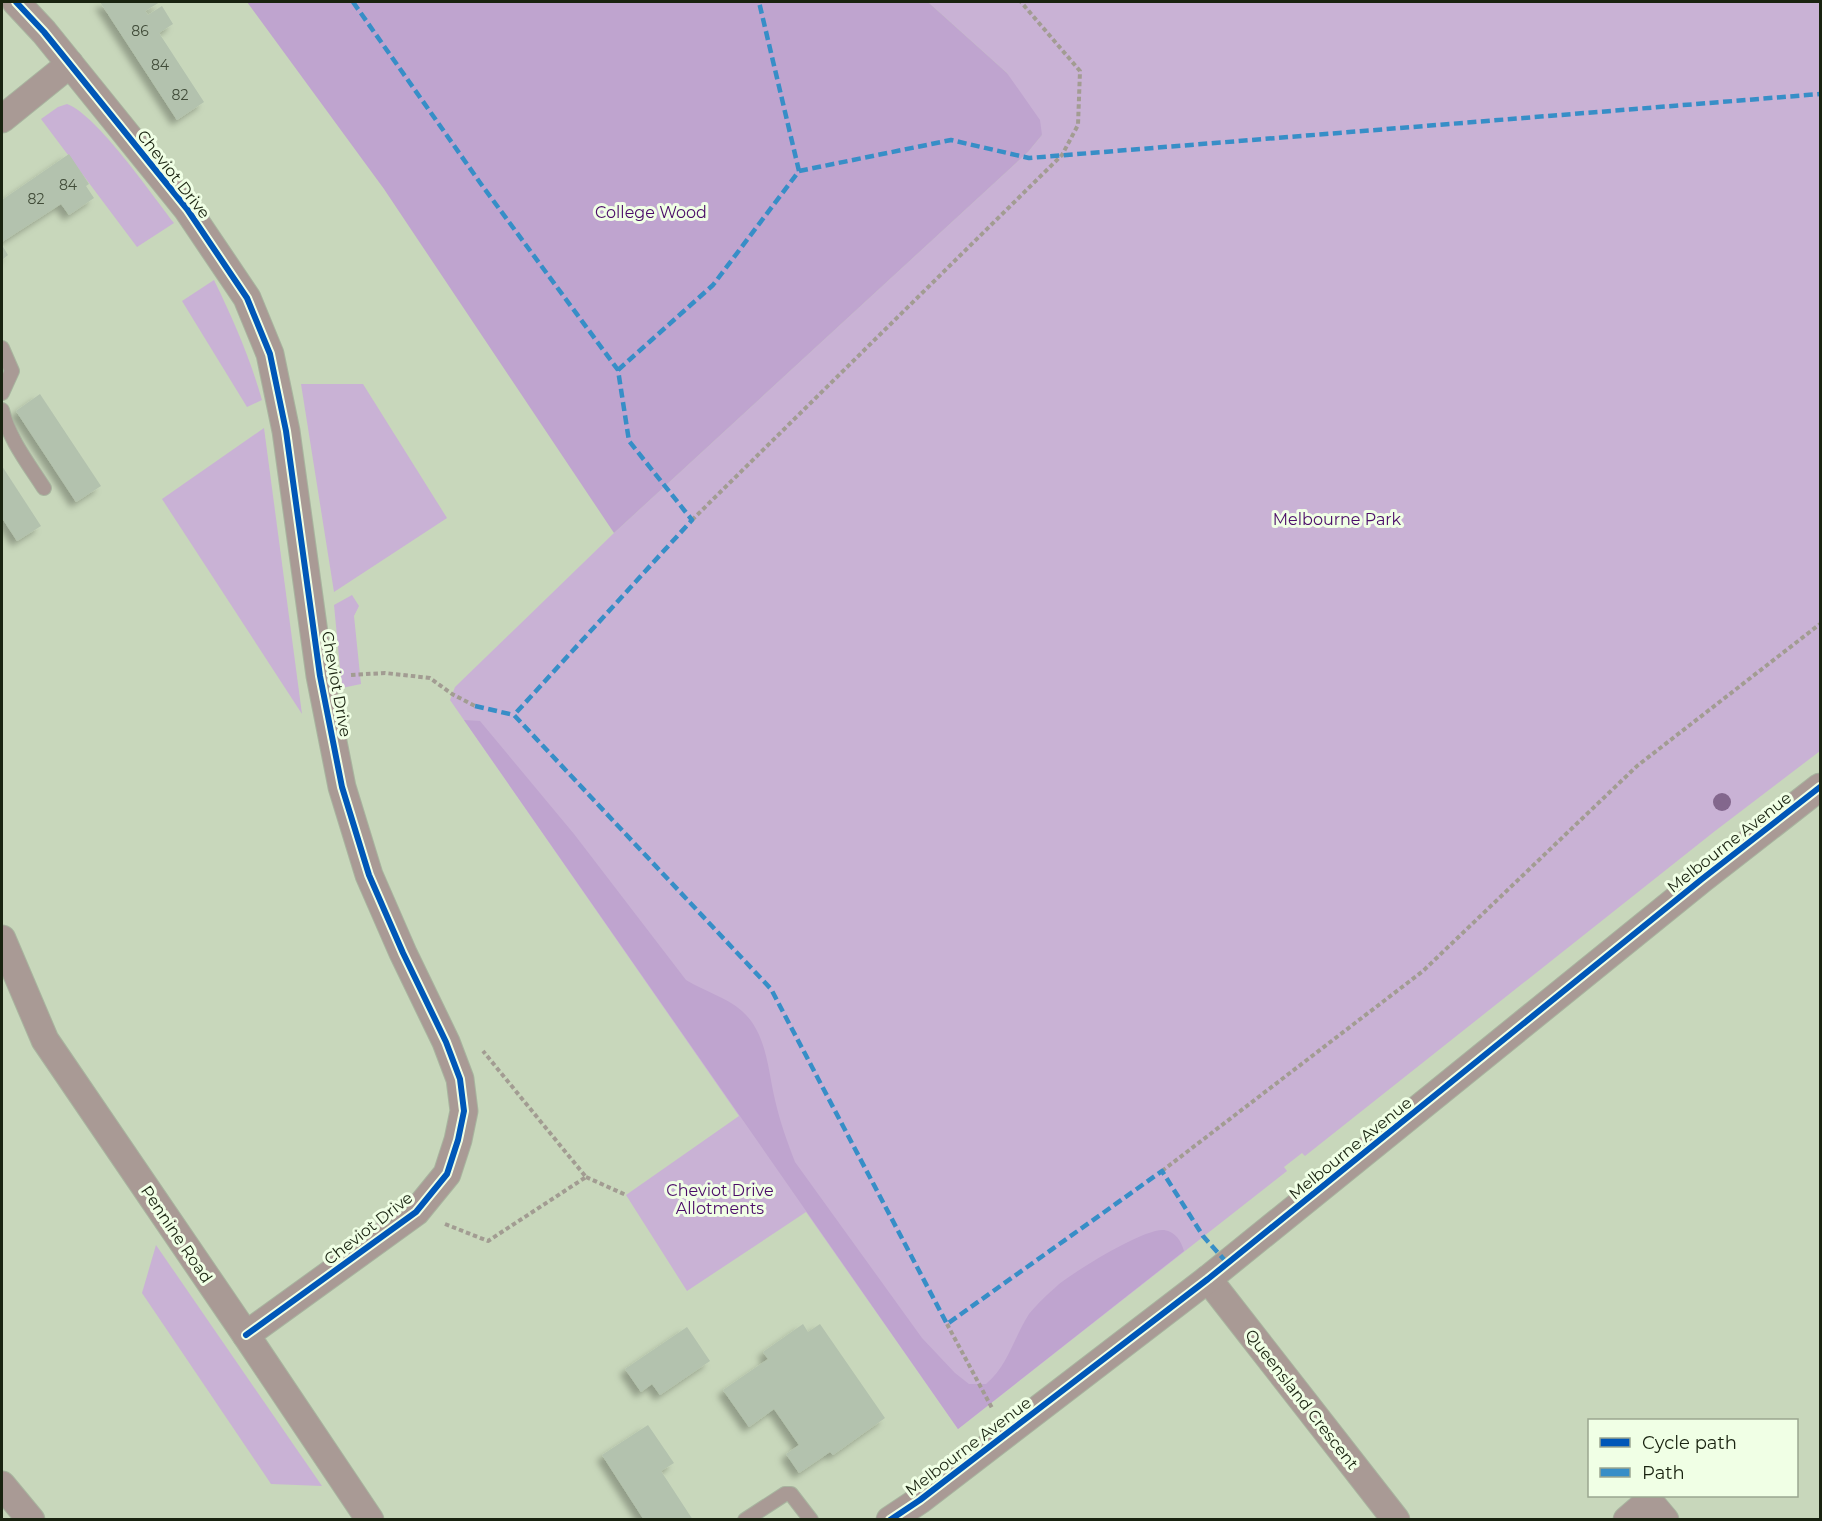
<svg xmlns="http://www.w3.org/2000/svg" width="1822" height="1521" viewBox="0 0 1822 1521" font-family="Montserrat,sans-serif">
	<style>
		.green { fill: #c9b2d5 }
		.forest { fill: #bfa4cf }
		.building { fill: #b3c2ae; filter: url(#shadow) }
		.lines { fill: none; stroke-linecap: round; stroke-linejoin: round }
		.lane-casing { stroke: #a8b49f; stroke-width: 16 }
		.street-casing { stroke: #a8b49f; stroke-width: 29 }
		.path { stroke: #a29c92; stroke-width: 4; stroke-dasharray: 4.5 3; stroke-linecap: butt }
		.lane { stroke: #a99a95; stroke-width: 14 }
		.street { stroke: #a99a95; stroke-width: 27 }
		.quiet { stroke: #378ec7; stroke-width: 4.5; stroke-dasharray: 9 4.5; stroke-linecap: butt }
		.cycleway-casing { stroke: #f0ffe5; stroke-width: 10 }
		.cycleway { stroke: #0057b8; stroke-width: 6 }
		.tree { fill: #83678d }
		.labels { text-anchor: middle; stroke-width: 6; stroke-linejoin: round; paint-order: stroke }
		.number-label { font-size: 14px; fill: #414c39 }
		.street-label { font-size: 16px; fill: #192310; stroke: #f0ffe5 }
		.park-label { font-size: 16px; fill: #4a0b68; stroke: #f0ffe5 }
	</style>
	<defs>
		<filter id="shadow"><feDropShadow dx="-5.5" dy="5.5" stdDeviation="3" flood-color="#0004"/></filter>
	</defs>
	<rect width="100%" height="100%" fill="#c8d7bb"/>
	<g class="green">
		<path d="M928 2H1820V751L1715 831 1305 1156 1302 1153 1284 1167 1287 1171 958 1429 806 1212 687 1291 626 1195 739 1116 450 700 455 687 614 533 1028 152 1042 135 1007 73Z"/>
		<path d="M67 104C97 115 152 195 174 223L137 247 41 119 58 107Z"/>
		<path d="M214 280C233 319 250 358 262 400L247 407 182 301Z"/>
		<path d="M301 384H363L447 518 334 592Z"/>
		<path d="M264 428 302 714 162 499Z"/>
		<path d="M352 595 359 606 354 616 361 684 342 688 334 605Z"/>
		<path d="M156 1245 322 1486 271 1484 142 1293Z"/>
	</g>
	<g class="forest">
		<path d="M247 2H928L1007 73 1040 120 1042 135 1028 152 614 533 384 189Z"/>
		<path d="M464 720 480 721 574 834 686 980C704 991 726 997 742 1011 767 1033 768 1071 775 1100 780 1122 787 1141 795 1162L922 1338 955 1373 969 1384H986C1008 1366 1014 1337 1029 1314 1037 1304 1049 1293 1058 1285 1075 1271 1144 1228 1164 1230 1176 1232 1181 1241 1184 1251L958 1429Z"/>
	</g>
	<g class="building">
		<path d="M100 2H160L145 11 148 15 162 6 173 24 159 33 204 102 177 120Z"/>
		<path d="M69 154 89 184 86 186 94 198 69 215 61 204 2 242V200Z"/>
		<path d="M2 245 8 255 2 260Z"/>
		<path d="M40 394 101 486 76 502 16 411Z"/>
		<path d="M2 466 41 526 17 541 2 518Z"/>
		<path d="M803 1324 808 1332 820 1324 885 1418 833 1455 830 1452 799 1473 786 1454 799 1445 774 1409 749 1427 723 1390 768 1359 763 1352Z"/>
		<path d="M687 1327 710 1361 660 1395 652 1384 641 1392 625 1369Z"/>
		<path d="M648 1425 674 1463 661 1471 693 1520H644L602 1455Z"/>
	</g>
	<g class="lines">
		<defs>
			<g id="lane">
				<path d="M2 348 12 371 2 393"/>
				<path d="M2 410C9 439 28 463 44 488"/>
				<path d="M745 1520 785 1494H791L811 1520"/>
			</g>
			<g id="street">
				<path d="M16 2 44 32 187 209 247 298 270 354 286 431 320 676 342 787 369 875 403 953 446 1042 460 1079 464 1111 458 1140 447 1174 416 1212 246 1335"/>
				<path d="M2 119 70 64"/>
				<path d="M2 939 45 1040 246 1335 370 1520"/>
				<path d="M1208 1279 1396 1520"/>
				<path d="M2 1485 31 1520"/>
				<path d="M890 1520 920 1500 1208 1279 1702 879 1820 787"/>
				<path d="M1627 1520 1649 1501 1665 1520"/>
			</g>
		</defs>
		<use href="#lane" class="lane-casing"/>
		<use href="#street" class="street-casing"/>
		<g class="path">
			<path d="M692 520 1062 155 1078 125 1080 71 1021 2"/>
			<path d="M351 675 385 673 430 678 452 694 475 706"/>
			<path d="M1162 1171 1423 971 1637 766 1820 624"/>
			<path d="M586 1177 626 1195"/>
			<path d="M445 1224 488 1241 586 1177 483 1051"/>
			<path d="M947 1324 992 1408"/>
		</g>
		<use href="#lane" class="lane"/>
		<use href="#street" class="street"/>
		<g class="quiet">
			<path d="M353 2 481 184 618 370 629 441 692 520 514 715 771 989 947 1324 1162 1171 1203 1236 1228 1264"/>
			<path d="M799 171 951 140 1029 158 1820 94"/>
			<path d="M618 370 713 285 799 171 759 2"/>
			<path d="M475 706 514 715"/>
		</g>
		<defs>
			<g id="cycleway">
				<path d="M16 2 44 32 187 209 247 298 270 354 286 431 320 676 342 787 369 875 403 953 446 1042 460 1079 464 1111 458 1140 447 1174 416 1212 246 1335"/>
				<path d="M890 1520 920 1500 1208 1279 1702 879 1820 787"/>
			</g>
		</defs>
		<use href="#cycleway" class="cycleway-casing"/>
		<use href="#cycleway" class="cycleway"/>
	</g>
	<circle class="tree" cx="1722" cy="802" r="9"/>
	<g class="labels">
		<g class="number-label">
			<text x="140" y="36">86</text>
			<text x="160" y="70">84</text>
			<text x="180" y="100">82</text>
			<text x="68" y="190">84</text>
			<text x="36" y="204">82</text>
		</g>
		<g class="street-label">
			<text transform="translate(174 174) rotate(52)" y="6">Cheviot Drive</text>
			<text transform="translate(337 684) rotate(80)" y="6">Cheviot Drive</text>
			<text transform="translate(1729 842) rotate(-38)" y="6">Melbourne Avenue</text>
			<text transform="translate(1350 1148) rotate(-39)" y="6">Melbourne Avenue</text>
			<text transform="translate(368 1228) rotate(-38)" y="6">Cheviot Drive</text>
			<text transform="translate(177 1234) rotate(56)" y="6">Pennine Road</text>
			<text transform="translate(1302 1399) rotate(52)" y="6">Queensland Crescent</text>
			<text transform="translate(968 1446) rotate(-37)" y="6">Melbourne Avenue</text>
		</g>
		<g class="park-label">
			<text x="651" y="218">College Wood</text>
			<text x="1337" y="525">Melbourne Park</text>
			<text x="720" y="1196">Cheviot Drive<tspan x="720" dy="18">Allotments</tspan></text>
		</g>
	</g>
	<rect width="1822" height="1521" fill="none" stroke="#192310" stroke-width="6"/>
	<rect x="1588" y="1419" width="210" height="78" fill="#f0ffe5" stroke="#9aa790" stroke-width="1.5"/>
	<rect x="1600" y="1438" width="30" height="9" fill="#0057b8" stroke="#9aa790" stroke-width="1.5"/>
	<text x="1642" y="1449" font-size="18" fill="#192310">Cycle path</text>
	<rect x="1600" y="1468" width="30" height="9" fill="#378ec7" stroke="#9aa790" stroke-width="1.5"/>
	<text x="1642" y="1479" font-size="18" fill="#192310">Path</text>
</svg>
